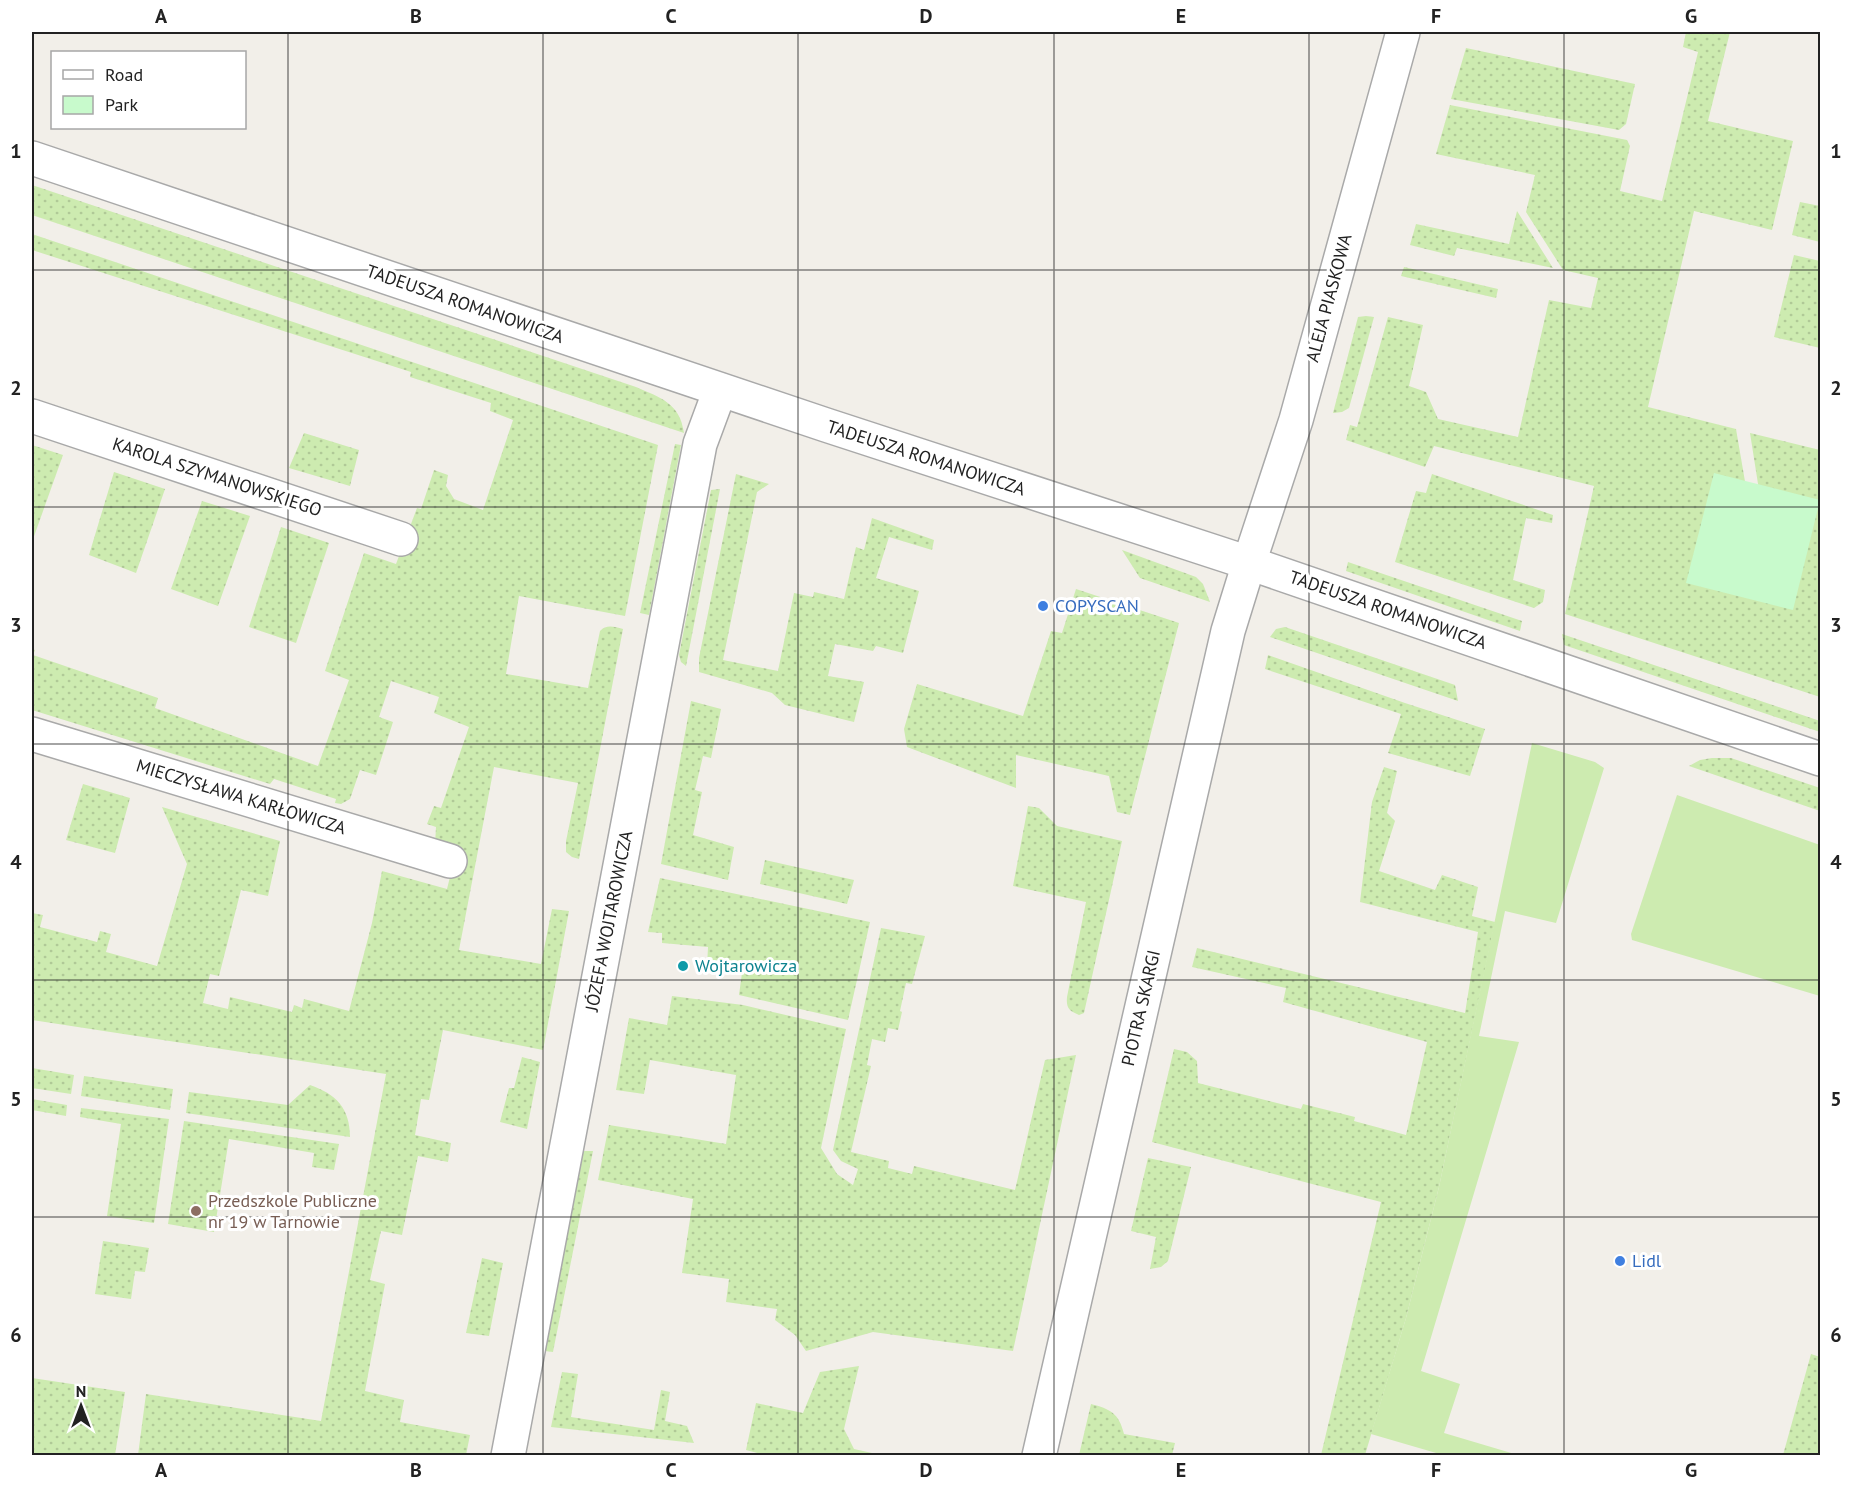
<svg xmlns="http://www.w3.org/2000/svg" width="1852" height="1487" viewBox="0 0 1852 1487" font-family="'PT Sans',sans-serif">
	<style>
		.grass { fill: url(#grass-dots) }
		.park { fill: #c8facc }
		.garden { fill: #cdebb0 }
		.lines { fill: none; stroke-linecap: round; stroke-linejoin: round }
		.minor-casing { stroke: #a9a9a9; stroke-width: 36 }
		.tertiary-casing { stroke: #a9a9a9; stroke-width: 36 }
		.minor { stroke: #fff; stroke-width: 33 }
		.tertiary { stroke: #fff; stroke-width: 33 }
		.grid { fill: none; stroke: #222; stroke-width: 1.5; stroke-opacity: 0.55 }
		.shop-dot { fill: #3f7fe0; stroke: #fff; stroke-width: 2 }
		.culture-dot { fill: #0f9aa8; stroke: #fff; stroke-width: 2 }
		.education-dot { fill: #8d6e63; stroke: #fff; stroke-width: 2 }
		.labels { text-anchor: middle; stroke-width: 6; stroke-linejoin: round; paint-order: stroke }
		.street-label { font-size: 18px; fill: #222; stroke: #fff }
		.shop-label { font-size: 18px; fill: #366cbe; stroke: #fff; text-anchor: start }
		.culture-label { font-size: 18px; fill: #0d838f; stroke: #fff; text-anchor: start }
		.education-label { font-size: 18px; fill: #785e54; stroke: #fff; text-anchor: start }
		.neatline { fill: none; stroke: #222; stroke-width: 2 }
		.grid-label { font-size: 20px; text-anchor: middle; font-weight: bold; fill: #222 }
	</style>
	<defs>
		<pattern id="grass-dots" width="8" height="8" patternUnits="userSpaceOnUse" patternTransform="scale(1.5)"><rect width="8" height="8" fill="#cdebb0"/><path d="M2 2h.1M6 6h.1" fill="none" stroke="#b0c997" stroke-width="1.8" stroke-linecap="round"/></pattern>
	</defs>
	<rect width="100%" height="100%" fill="#f2efe9"/>
	<g class="grass">
		<path d="M1686 32H1730L1708 121 1793 141 1772 230 1694 211 1648 407 1736 429 1748 499 1761 503 1750 433 1820 450V697L1565 614 1594 486 1434 446 1425 467 1346 440 1350 425 1357 427 1388 317 1423 325 1409 386 1426 392 1438 419 1518 437 1549 300 1591 308 1598 278 1563 270 1526 212 1535 175 1436 154 1450 105 1627 140 1630 146 1620 191 1662 201 1698 52 1683 47Z"/>
		<path d="M1466 48 1635 84 1626 124 1619 130 1451 99Z"/>
		<path d="M32 185 636 387C661 398 680 403 684 433L32 215Z"/>
		<path d="M1800 202 1820 206V242L1792 235Z"/>
		<path d="M1517 211 1553 268 1457 248 1454 256 1410 245 1416 224 1509 244Z"/>
		<path d="M32 234 658 445 625 616 519 596 506 674 588 688 600 631C607 624 614 627 623 629L579 859 572 857 566 852V841L578 783 494 767 459 950 541 964 552 909 569 911 543 1050 443 1030 429 1100 421 1099 415 1135 451 1143 448 1162 418 1156 402 1235 381 1231 370 1280 385 1284 365 1391 404 1400 400 1422 470 1435 466 1455H138L146 1394 321 1421 386 1074 32 1020V913L43 915 40 927 97 942 100 931 111 934 106 952 157 966 187 864 162 807 280 841 268 896 241 890 219 976 210 974 203 1003 228 1009 230 997 292 1012 294 1005 302 1008 304 999 349 1011 372 923 382 871 447 889 456 853 435 845 436 827 427 824 434 806 441 808 469 727 434 713 439 697 391 681 379 717 393 722 376 775 360 770 350 799 341 804 335 803 336 799 274 779 270 784 32 710V649L35 650 33 655 158 698 155 708 318 766 349 680 325 671 364 553 396 564 417 508 421 509 434 470 448 475 446 486 454 499 483 510 513 420 490 411 491 403 410 377 411 372 32 250Z"/>
		<path d="M1794 255 1820 261V348L1774 337Z"/>
		<path d="M1404 267 1498 289 1496 298 1401 276Z"/>
		<path d="M1366 316 1374 317 1349 408 1342 412 1333 413 1358 317Z"/>
		<path d="M304 433 359 450 350 486 289 468Z"/>
		<path d="M675 444 681 445 649 615 640 613Z"/>
		<path d="M32 445 63 455 32 542Z"/>
		<path d="M114 472 165 489 136 573 89 555Z"/>
		<path d="M736 474 769 484 757 492 723 660 778 671 794 593 813 597 814 592 844 599 856 547 864 550 872 518 934 540 932 550 889 537 876 578 919 591 903 653 876 646 873 651 835 644 828 676 864 682 854 722 785 705 772 693 699 672V658Z"/>
		<path d="M1432 474 1553 515 1552 523 1526 518 1513 580 1545 590 1543 602 1534 608 1395 562 1416 491 1426 493Z"/>
		<path d="M720 489 686 666 681 662 679 655 711 490Z"/>
		<path d="M202 501 250 516 218 606 171 589Z"/>
		<path d="M281 527 329 543 296 643 249 627Z"/>
		<path d="M1122 550 1196 577 1203 584 1210 602 1140 578Z"/>
		<path d="M1348 562 1522 621 1520 631 1346 571Z"/>
		<path d="M1076 589 1179 623 1130 815 1117 812 1109 776 1016 755V788L907 747 904 729 917 684 1023 716 1051 631 1062 633Z"/>
		<path d="M1285 627 1455 685 1458 701 1270 637 1276 629Z"/>
		<path d="M1562 634 1820 721V732L1564 645Z"/>
		<path d="M1268 655 1405 703 1485 729 1470 776 1388 753 1401 714 1265 669Z"/>
		<path d="M691 701 721 709 711 758 703 756 695 790 702 792 693 835 734 847 728 880 661 864Z"/>
		<path d="M1712 758H1731L1820 788V811L1689 766 1700 760Z"/>
		<path d="M1384 767 1397 771 1387 813 1395 821 1379 871 1435 890 1442 875 1478 887 1472 916 1495 922 1439 1187 1406 1318 1365 1455H1321L1381 1202 1152 1142 1174 1049 1187 1052 1197 1061 1198 1083 1301 1109 1303 1104 1355 1117 1354 1121 1406 1135 1427 1042 1283 1002 1286 988 1192 967 1197 948 1465 1013 1478 932 1360 902 1372 802Z"/>
		<path d="M83 784 130 798 115 853 66 840Z"/>
		<path d="M1028 806 1039 808 1057 826 1122 841 1084 1013 1079 1015C1069 1011 1066 1008 1067 997L1086 902 1013 886Z"/>
		<path d="M765 860 854 880 847 904 760 884Z"/>
		<path d="M660 878 870 922 848 1020 739 995 742 973 707 967 708 947 662 943V933L648 932Z"/>
		<path d="M881 928 925 936 912 984 906 983 900 1011 902 1012 898 1030 888 1028 885 1042 872 1039 867 1065 871 1066 851 1152 889 1161 888 1168 912 1174 914 1166 1015 1190 1045 1060 1076 1055 1013 1351 873 1332 806 1351 795 1335 775 1320 777 1309 726 1302 729 1279 682 1273 693 1199 598 1180 609 1125 726 1144 736 1075 650 1060 644 1094 616 1090 629 1018 667 1025 672 996 743 1005 846 1029 821 1148 837 1174 853 1185 858 1169 841 1161 833 1150Z"/>
		<path d="M522 1057 540 1062 527 1129 500 1122 509 1088H514Z"/>
		<path d="M32 1068 74 1075 71 1094 32 1088Z"/>
		<path d="M84 1076 173 1089 170 1110 81 1096Z"/>
		<path d="M310 1085C336 1094 350 1108 350 1137L186 1113 189 1092 288 1105Z"/>
		<path d="M32 1099 67 1105 66 1116 32 1110Z"/>
		<path d="M81 1108 169 1119 154 1223 107 1216 121 1124 80 1117Z"/>
		<path d="M184 1121 339 1144 334 1170 312 1167 314 1153 229 1139 214 1232 168 1224Z"/>
		<path d="M583 1151H593L553 1352 545 1351Z"/>
		<path d="M1148 1158 1191 1167 1168 1261 1161 1267 1150 1269 1156 1237 1131 1231Z"/>
		<path d="M103 1241 149 1248 145 1272 135 1271 131 1299 95 1294Z"/>
		<path d="M482 1258 503 1263 489 1336 466 1333Z"/>
		<path d="M1811 1354 1820 1357V1455H1783Z"/>
		<path d="M859 1366 844 1429 854 1449 881 1455 762 1456 761 1454 746 1450 756 1403 803 1413 820 1372Z"/>
		<path d="M562 1372 578 1374 571 1417 654 1430 661 1390 670 1392 665 1421 687 1426 694 1443 551 1427Z"/>
		<path d="M32 1378 125 1392 115 1455H32Z"/>
		<path d="M1091 1404C1110 1409 1119 1413 1124 1434L1175 1443 1172 1455H1079Z"/>
	</g>
	<path class="park" d="M1714 473 1820 500 1793 610 1686 583Z"/>
	<g class="garden">
		<path d="M1532 743 1595 762 1604 768 1556 923 1505 911 1479 1036 1519 1042 1421 1371 1460 1384 1444 1433 1518 1455H1443L1371 1434 1406 1318 1439 1187Z"/>
		<path d="M1677 795 1820 845V996L1632 940 1631 934Z"/>
	</g>
	<g class="lines">
		<defs>
			<g id="minor">
				<path d="M32 416 401 539"/>
				<path d="M32 734 450 861"/>
				<path d="M508 1456 700 444 720 390"/>
				<path d="M1039 1456 1228 631 1249 563"/>
			</g>
			<g id="tertiary">
				<path d="M32 158 826 425 1249 563 1820 759"/>
				<path d="M1249 563 1296 420 1403 32"/>
			</g>
		</defs>
		<use href="#minor" class="minor-casing"/>
		<use href="#tertiary" class="tertiary-casing"/>
		<use href="#minor" class="minor"/>
		<use href="#tertiary" class="tertiary"/>
	</g>
	<path class="grid" d="M288 32V1456M543 32V1456M798 32V1456M1054 32V1456M1309 32V1456M1564 32V1456M32 270H1820M32 507H1820M32 744H1820M32 980H1820M32 1217H1820"/>
	<g class="shop-dot">
		<circle cx="1043" cy="606" r="6"/>
		<circle cx="1620" cy="1261" r="6"/>
	</g>
	<circle class="culture-dot" cx="683" cy="966" r="6"/>
	<circle class="education-dot" cx="196" cy="1211" r="6"/>
	<g class="labels">
		<g class="street-label">
			<text transform="translate(1329 298) rotate(-75)" y="6">ALEJA PIASKOWA</text>
			<text transform="translate(465 304) rotate(19)" y="6">TADEUSZA ROMANOWICZA</text>
			<text transform="translate(926 458) rotate(18)" y="6">TADEUSZA ROMANOWICZA</text>
			<text transform="translate(217 477) rotate(18)" y="6">KAROLA SZYMANOWSKIEGO</text>
			<text transform="translate(1388 610) rotate(19)" y="6">TADEUSZA ROMANOWICZA</text>
			<text transform="translate(241 797) rotate(17)" y="6">MIECZYSŁAWA KARŁOWICZA</text>
			<text transform="translate(609 921) rotate(-79)" y="6">JÓZEFA WOJTAROWICZA</text>
			<text transform="translate(1141 1008) rotate(-77)" y="6">PIOTRA SKARGI</text>
		</g>
		<g class="shop-label">
			<text x="1055" y="612">COPYSCAN</text>
			<text x="1632" y="1267">Lidl</text>
		</g>
		<g class="culture-label">
			<text x="695" y="972">Wojtarowicza</text>
		</g>
		<g class="education-label">
			<text x="208" y="1207">Przedszkole Publiczne<tspan x="208" dy="21">nr 19 w Tarnowie</tspan></text>
		</g>
	</g>
	<rect width="1852" height="1487" fill="none" stroke="#ffffff" stroke-width="66"/>
	<rect x="51" y="51" width="195" height="78" fill="#ffffff" stroke="#a7a7a7" stroke-width="1.5"/>
	<rect x="63" y="70" width="30" height="9" fill="#ffffff" stroke="#a7a7a7" stroke-width="1.5"/>
	<text x="105" y="81" font-size="18" fill="#222222">Road</text>
	<rect x="63" y="96" width="30" height="18" fill="#c8facc" stroke="#a7a7a7" stroke-width="1.5"/>
	<text x="105" y="111" font-size="18" fill="#222222">Park</text>
	<g transform="translate(81 1406)" stroke="#ffffff" stroke-width="4.5" paint-order="stroke">
	<path d="M0-4.5L10 22L0 15L-10 22Z" fill="#222222"/>
	<text y="-9" font-size="16" font-weight="bold" text-anchor="middle" fill="#222222">N</text>
	</g>
	<rect x="33" y="33" width="1786" height="1421" class="neatline"/>
	<g class="grid-label">
		<text x="161" y="23">A</text>
		<text x="416" y="23">B</text>
		<text x="671" y="23">C</text>
		<text x="926" y="23">D</text>
		<text x="1181" y="23">E</text>
		<text x="1436" y="23">F</text>
		<text x="1691" y="23">G</text>
		<text x="16" y="158">1</text>
		<text x="1836" y="158">1</text>
		<text x="16" y="395">2</text>
		<text x="1836" y="395">2</text>
		<text x="16" y="632">3</text>
		<text x="1836" y="632">3</text>
		<text x="16" y="869">4</text>
		<text x="1836" y="869">4</text>
		<text x="16" y="1106">5</text>
		<text x="1836" y="1106">5</text>
		<text x="16" y="1342">6</text>
		<text x="1836" y="1342">6</text>
		<text x="161" y="1477">A</text>
		<text x="416" y="1477">B</text>
		<text x="671" y="1477">C</text>
		<text x="926" y="1477">D</text>
		<text x="1181" y="1477">E</text>
		<text x="1436" y="1477">F</text>
		<text x="1691" y="1477">G</text>
	</g>
</svg>
